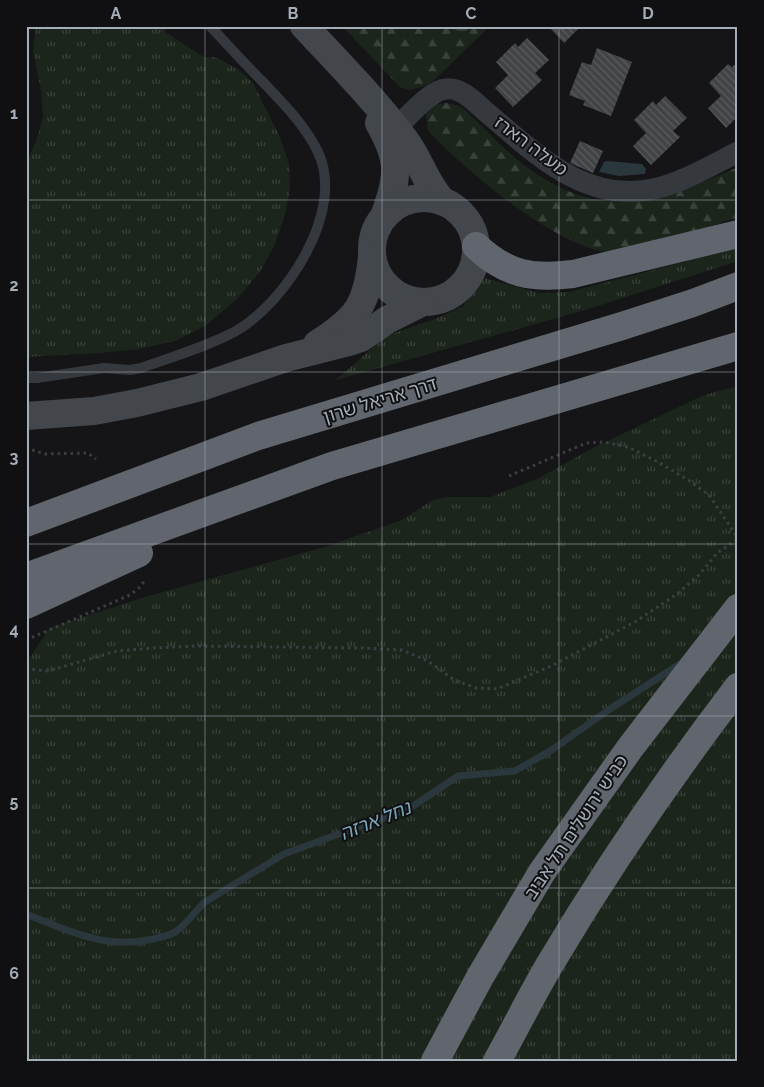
<svg xmlns="http://www.w3.org/2000/svg" width="764" height="1087" viewBox="0 0 764 1087" font-family="Raleway,'Noto Sans Hebrew',sans-serif">
	<style>
		.grass { fill: url(#grass-tufts) }
		.forest { fill: url(#forest-firs) }
		.water { fill: #2a373c }
		.lines { fill: none; stroke-linecap: round; stroke-linejoin: round }
		.stream { stroke: #2a373c; stroke-width: 7 }
		.building { fill: url(#building-back-hatch) }
		.path { stroke: #3b3f43; stroke-width: 3; stroke-dasharray: 2.5 4; stroke-linecap: butt }
		.lane { stroke: #35383c; stroke-width: 10 }
		.street { stroke: #35383c; stroke-width: 21 }
		.secondary { stroke: #43474c; stroke-width: 28 }
		.highway { stroke: #61666e; stroke-width: 28 }
		.grid { fill: none; stroke: #a5aeb8; stroke-width: 1; stroke-opacity: 0.55 }
		.labels { text-anchor: middle; stroke-width: 4; stroke-linejoin: round; paint-order: stroke }
		.street-label { font-size: 18px; fill: #a5aeb8; stroke: #101012 }
		.water-label { font-size: 19px; font-style: italic; fill: #79a4b7; stroke: #101012 }
		.neatline { fill: none; stroke: #a5aeb8; stroke-width: 2 }
		.grid-label { font-size: 16px; text-anchor: middle; font-weight: bold; fill: #a5aeb8 }
	</style>
	<defs>
		<pattern id="grass-tufts" width="24" height="20" patternUnits="userSpaceOnUse" patternTransform="scale(1.25)"><rect width="24" height="20" fill="#1c251c"/><path d="M3 7l-1-3M5 7V3M7 7l1-3M15 17l-1-3M17 17v-4M19 17l1-3" fill="none" stroke="#3a423b"/></pattern>
		<pattern id="forest-firs" width="22" height="20" patternUnits="userSpaceOnUse" patternTransform="scale(1.25)"><rect width="22" height="20" fill="#1c251c"/><path d="M5 1l3.5 6h-7zM16 11l3.5 6h-7z" fill="#3a423b"/></pattern>
		<pattern id="building-back-hatch" width="6" height="6" patternUnits="userSpaceOnUse" patternTransform="scale(1.25)"><rect width="6" height="6" fill="#414347"/><path d="M-1 5l2 2M0 0l6 6M5-1l2 2" fill="none" stroke="#595c5f"/></pattern>
	</defs>
	<rect width="100%" height="100%" fill="#151517"/>
	<g class="grass">
		<path d="M36 26H166L165 32 204 57H214L225 62 239 70 253 83 279 135 289 163 290 188 285 215 274 246 260 272 237 299 205 326 175 341 139 349 100 353 26 357V165L38 136 43 117 41 90 33 51Z"/>
		<path d="M738 248V261L585 310 336 380 386 336 435 319 462 307 485 278 539 293 569 292Z"/>
		<path d="M738 386V1061H26V661L31 656 49 628 145 597 328 546 402 520 431 501 446 497H490L539 478 595 447 704 395Z"/>
	</g>
	<g class="forest">
		<path d="M342 26H490L429 85 409 90 400 87Z"/>
		<path d="M446 103 456 105 463 108C488 132 513 160 543 178 610 221 672 197 738 167V217C717 224 697 231 676 238 658 244 641 251 621 253 567 258 464 169 428 131L426 114 435 105Z"/>
	</g>
	<path class="water" d="M607 161 642 164 646 169 645 174 619 176 599 172 604 162Z"/>
	<g class="lines">
		<path class="stream" d="M26 914C68 931 107 950 153 939 160 937 169 936 175 932 187 924 194 912 205 902L284 854 410 808 458 776 515 771 550 751 613 707 683 662"/>
	</g>
	<g class="building">
		<path d="M548 26H581L564 43Z"/>
		<path d="M527 38 549 60 535 73 542 80 513 107 495 88 508 75 496 62 515 43 518 47Z"/>
		<path d="M597 48 632 62 611 116 583 105 585 101 569 95 582 62 591 65Z"/>
		<path d="M738 62V116L726 128 708 108 721 96 709 83 728 64 732 67Z"/>
		<path d="M665 96 687 118 673 131 680 137 651 165 633 146 646 133 634 120 653 101 656 105Z"/>
		<path d="M580 141 603 151 593 173 570 163Z"/>
	</g>
	<g class="lines">
		<g class="path">
			<path d="M26 448 45 454 88 453 96 459"/>
			<path d="M509 476 586 443 604 442 628 447 658 462 688 480 709 495 738 538"/>
			<path d="M26 640 130 595C136 590 144 586 144 578"/>
			<path d="M26 669 48 671 117 651 154 648 196 646 363 648 402 650 428 661 454 680 476 688 497 689 551 666 635 622 677 594 700 574 717 553 738 539"/>
		</g>
		<g class="lane">
			<path d="M459 26H464"/>
			<path d="M26 378H37L104 368 130 370 141 368C172 357 206 347 236 331 286 302 346 211 318 152 305 125 283 103 262 81 244 63 227 44 210 26"/>
		</g>
		<path class="street" d="M396 128C408 117 430 90 446 89 461 87 475 102 485 111 535 153 586 206 658 188 685 181 712 165 738 152"/>
		<g class="secondary">
			<path d="M304 26C339 63 375 100 405 140 420 160 426 184 443 202"/>
			<path d="M379 123C400 160 399 175 385 214"/>
			<circle cx="424" cy="250" r="52"/>
			<path d="M317 344C358 318 367 305 372 257"/>
			<path d="M26 416 94 411 137 403 201 387 286 358 349 342 361 338 387 320 421 303"/>
		</g>
		<g class="highway">
			<path d="M476 246C507 275 532 279 573 274L738 234"/>
			<path d="M26 523 258 436 622 326 693 303 738 286"/>
			<path d="M26 577 332 466 738 346"/>
			<path d="M26 605 139 553"/>
			<path d="M435 1061 480 977 542 872 630 748 738 608"/>
			<path d="M497 1061C515 1029 531 996 550 964 607 868 670 776 738 687"/>
		</g>
	</g>
	<path class="grid" d="M205 26V1061M382 26V1061M559 26V1061M26 200H738M26 372H738M26 544H738M26 716H738M26 888H738"/>
	<g class="labels">
		<g class="street-label">
			<text transform="translate(531 146) rotate(37)" y="6">מעלה הארז</text>
			<text transform="translate(380 400) rotate(-17)" y="6">דרך אריאל שרון</text>
			<text transform="translate(576 827) rotate(-56)" y="6">כביש ירושלים תל אביב</text>
		</g>
		<g class="water-label">
			<text transform="translate(375 820) rotate(-22)" y="7">נחל ארזה</text>
		</g>
	</g>
	<rect width="764" height="1087" fill="none" stroke="#101012" stroke-width="55"/>
	<rect x="28" y="28" width="708" height="1032" class="neatline"/>
	<g class="grid-label">
		<text x="116" y="19">A</text>
		<text x="293" y="19">B</text>
		<text x="471" y="19">C</text>
		<text x="648" y="19">D</text>
		<text x="14" y="119">1</text>
		<text x="14" y="291">2</text>
		<text x="14" y="463">3</text>
		<text x="14" y="635">4</text>
		<text x="14" y="807">5</text>
		<text x="14" y="979">6</text>
	</g>
</svg>
